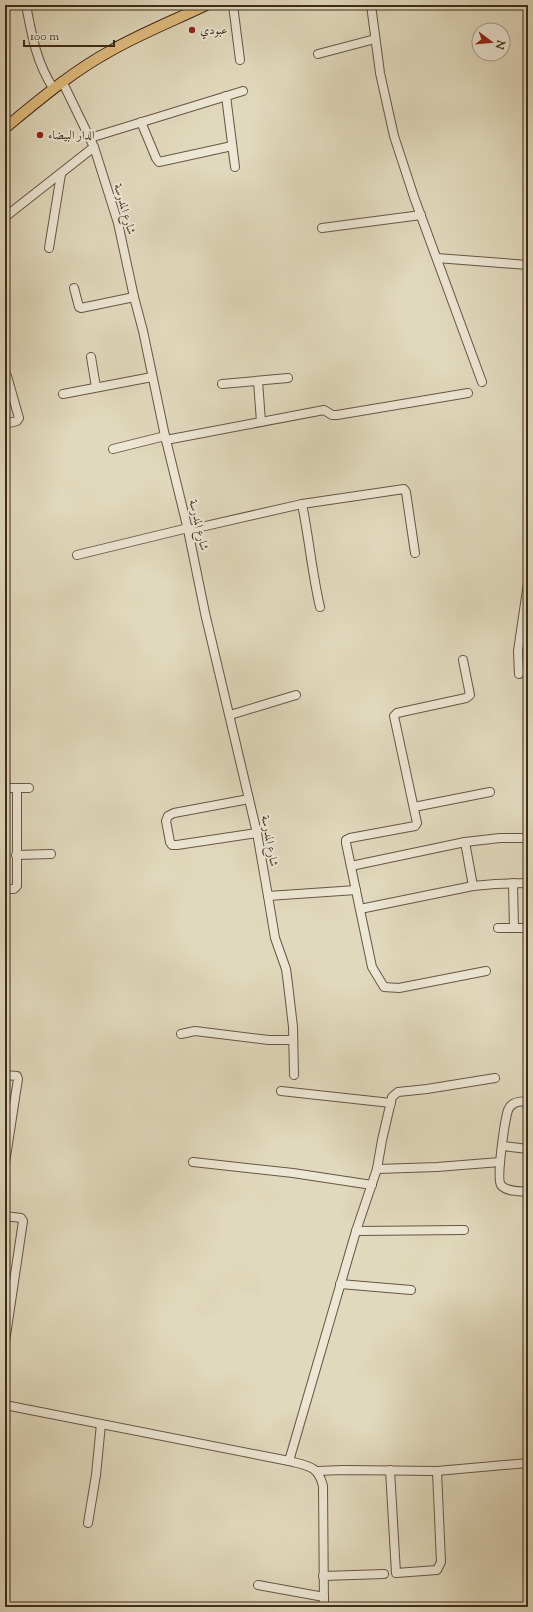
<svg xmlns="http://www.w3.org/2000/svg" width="533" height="1612" viewBox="0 0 533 1612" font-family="'Sorts Mill Goudy',Amiri,serif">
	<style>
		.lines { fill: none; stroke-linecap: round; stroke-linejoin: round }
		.minor-casing { stroke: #675642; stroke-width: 10 }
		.major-casing { stroke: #3e2b19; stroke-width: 12 }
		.minor { stroke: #ece6d4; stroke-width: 8 }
		.major { stroke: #e0bc7e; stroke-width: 10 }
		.poi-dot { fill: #8f2418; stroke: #ece6d4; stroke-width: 1.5 }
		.labels { text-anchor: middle; stroke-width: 4; stroke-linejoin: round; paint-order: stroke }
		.poi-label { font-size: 12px; fill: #3e2b19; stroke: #ece6d4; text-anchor: start }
		.street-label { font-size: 12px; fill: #3e2b19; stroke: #ece6d4 }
	</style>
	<rect width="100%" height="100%" fill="#e1d9bd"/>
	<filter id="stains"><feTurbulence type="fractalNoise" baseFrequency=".005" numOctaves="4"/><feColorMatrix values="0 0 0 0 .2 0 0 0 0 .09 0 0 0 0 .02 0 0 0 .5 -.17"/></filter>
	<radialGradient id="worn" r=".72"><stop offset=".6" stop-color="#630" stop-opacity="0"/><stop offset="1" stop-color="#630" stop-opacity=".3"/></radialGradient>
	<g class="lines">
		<defs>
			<g id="minor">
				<path d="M26 5C32 36 36 61 53 88"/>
				<path d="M233 5 240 60"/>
				<path d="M371 5 380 73 394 136 414 197 482 382"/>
				<path d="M318 54 375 39"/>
				<path d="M62 81 94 147 118 223 134 297 143 331 165 436 188 530 205 613 257 833 268 896 356 890"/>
				<path d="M226 96 235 167"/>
				<path d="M141 122 156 158 159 162 232 146"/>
				<path d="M90 138 243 91"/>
				<path d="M5 217 94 147"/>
				<path d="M322 228 421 215"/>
				<path d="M49 248 61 174"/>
				<path d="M437 258 528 265"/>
				<path d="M74 288 79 307 81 308 134 297"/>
				<path d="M91 357 96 387"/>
				<path d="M5 375 7 376 19 418 17 421 5 424"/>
				<path d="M258 381 261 422"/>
				<path d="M222 384 288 378"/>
				<path d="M63 394 152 377"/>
				<path d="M166 440 324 410 332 415H337L468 393"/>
				<path d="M113 449 165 436"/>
				<path d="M302 504C309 538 312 573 320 607"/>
				<path d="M188 530 302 504 404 489 406 492 415 553"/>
				<path d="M77 555 188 528"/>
				<path d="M520 637 528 638"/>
				<path d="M463 660 470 695 466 698 397 713 394 716 417 823 415 826 350 838 346 840V843L372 967 384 987 399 988 486 971"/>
				<path d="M519 674 518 651 528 583"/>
				<path d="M230 715 296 695"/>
				<path d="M5 788H29"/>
				<path d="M249 799 174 813 168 816 166 821 170 842 172 845H177L257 833"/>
				<path d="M414 807 490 792"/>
				<path d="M465 842 473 886"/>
				<path d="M16 855 51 854"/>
				<path d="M351 866 465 842 500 838H528"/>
				<path d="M513 883 514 928"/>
				<path d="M5 889H14L17 886V788"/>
				<path d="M268 896 275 938 286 969 288 984 293 1027 294 1075"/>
				<path d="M360 909 473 886 495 884 528 883"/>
				<path d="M498 928H528"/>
				<path d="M181 1034 195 1031 269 1040H293"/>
				<path d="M5 1075 17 1076 18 1079 5 1163"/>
				<path d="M281 1091 391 1103"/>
				<path d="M528 1101C519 1102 512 1101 508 1110 505 1120 496 1178 501 1185 506 1192 520 1191 528 1192"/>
				<path d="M503 1146 528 1149"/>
				<path d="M193 1162 293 1173 372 1185"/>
				<path d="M377 1169 437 1167 500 1162"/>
				<path d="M5 1216 21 1218 23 1221 5 1342"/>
				<path d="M356 1231 464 1230"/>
				<path d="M340 1284 411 1290"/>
				<path d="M5 1405 289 1461C307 1466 318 1465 323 1486L324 1607"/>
				<path d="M289 1461 356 1231 377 1169 382 1140 392 1097 398 1092 427 1089 495 1078"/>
				<path d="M390 1470 396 1573 437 1570 441 1562 437 1471"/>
				<path d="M317 1471 343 1470 437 1471 528 1463"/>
				<path d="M88 1523 96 1475 101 1424"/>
				<path d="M323 1576 384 1574"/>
				<path d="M258 1585 324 1597"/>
			</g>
			<path id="major" d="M5 128C39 100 73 71 112 50 142 33 175 20 206 5"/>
		</defs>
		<use href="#minor" class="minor-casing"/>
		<use href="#major" class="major-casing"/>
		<use href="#minor" class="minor"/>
		<use href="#major" class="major"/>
	</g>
	<g class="poi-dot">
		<circle cx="192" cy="30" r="4"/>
		<circle cx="40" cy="135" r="4"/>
	</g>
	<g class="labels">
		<g class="poi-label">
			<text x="200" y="34">عبودي</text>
			<text x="48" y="139">الدار البيضاء</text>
		</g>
		<g class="street-label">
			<text transform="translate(125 209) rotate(74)" y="4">شارع المدرسة</text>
			<text transform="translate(199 525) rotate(77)" y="4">شارع المدرسة</text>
			<text transform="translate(270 841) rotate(80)" y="4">شارع المدرسة</text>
		</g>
	</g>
	<rect width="533" height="1612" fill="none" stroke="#e1d9bd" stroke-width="20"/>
	<rect x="6" y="6" width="521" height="1600" fill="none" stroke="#3e2b19" stroke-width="2"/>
	<rect x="10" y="10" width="513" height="1592" fill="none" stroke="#3e2b19"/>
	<g transform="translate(491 42) rotate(106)"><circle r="19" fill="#ece6d4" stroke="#a69b89"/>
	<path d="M0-3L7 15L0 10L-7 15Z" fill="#8f2418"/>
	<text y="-6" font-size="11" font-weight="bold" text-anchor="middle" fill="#3e2b19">N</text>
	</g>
	<path d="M24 40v6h90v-6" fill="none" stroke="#3e2b19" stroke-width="2"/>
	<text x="30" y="40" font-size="12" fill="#3e2b19" stroke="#ece6d4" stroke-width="3" paint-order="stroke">100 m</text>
	<rect width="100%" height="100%" filter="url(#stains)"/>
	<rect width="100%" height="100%" fill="url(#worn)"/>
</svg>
